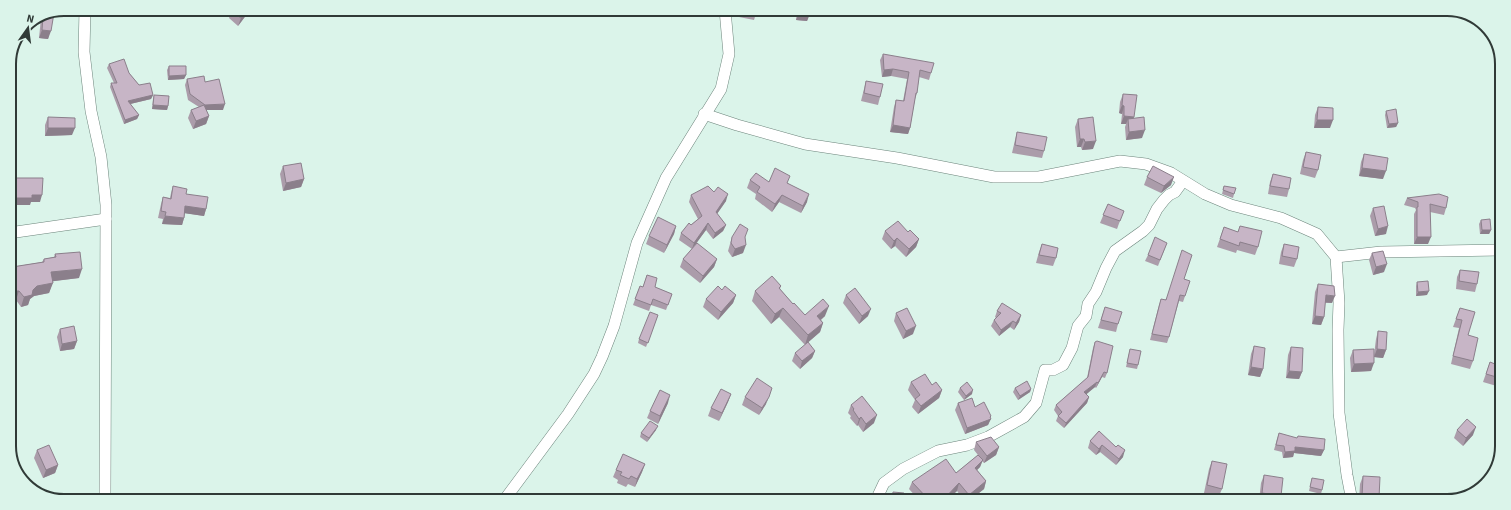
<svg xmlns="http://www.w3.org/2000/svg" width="1511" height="510" viewBox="0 0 1511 510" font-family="'Source Sans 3',sans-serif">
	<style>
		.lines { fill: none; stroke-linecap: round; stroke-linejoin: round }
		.street-casing { stroke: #6c847b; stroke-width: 12 }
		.street { stroke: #fff; stroke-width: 11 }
		.wall { fill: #ab9caa }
		.shaded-wall { fill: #8b7f8b }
		.building { fill: #c7b5c6; stroke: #8b7f8b }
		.rim { fill: none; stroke: #303a37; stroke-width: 2 }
	</style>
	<rect width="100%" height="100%" fill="#dbf4ea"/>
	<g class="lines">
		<defs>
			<g id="street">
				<path d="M85 9 84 52 91 111 101 157 106 205 105 498"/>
				<path d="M704 114 737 125 805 144 897 158 994 177H1039L1120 161 1146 164 1171 173 1205 194 1231 205 1281 218 1317 234 1336 257 1339 303 1338 330 1339 413 1347 475 1352 501"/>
				<path d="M9 233 106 219"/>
				<path d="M1336 257 1381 252 1501 250"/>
				<path d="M505 499 568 414 594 374 602 357 614 326 637 243 666 178 721 89 729 54 725 10"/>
				<path d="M876 500 884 483 903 469 938 451 967 445 988 437 1024 417 1036 403 1045 370H1053L1063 365 1072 348 1078 326 1086 316 1088 304 1096 292 1106 268 1115 251 1143 231 1149 225 1157 209 1164 200 1169 195 1175 192 1183 181"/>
			</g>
		</defs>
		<use href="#street" class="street-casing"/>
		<use href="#street" class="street"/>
	</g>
	<g class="wall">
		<path d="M232 9H249L247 14 238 26 229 18Z"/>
		<path d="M686 10H702L701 14Z"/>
		<path d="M740 10H757L754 20 739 17Z"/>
		<path d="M790 10 810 11 807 21 796 20 797 11Z"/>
		<path d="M54 13 48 39 39 38 41 18Z"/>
		<path d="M883 54 931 73 929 80 919 77 917 93 915 99 910 128 908 134 890 132 894 107 896 100 903 101 907 79 891 76 882 77 880 60Z"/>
		<path d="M109 64 129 73 139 85 153 95 151 99 130 104 139 115 137 119 124 124 110 87 111 83H114L107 68Z"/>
		<path d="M169 66 186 75 184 79 168 80 167 70Z"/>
		<path d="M187 79 205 82 223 110H206L209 116 206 124 193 129 188 118 191 110 199 107 188 100 185 85Z"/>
		<path d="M866 81 880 97 878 105 861 101Z"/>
		<path d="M1123 94 1134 119 1142 138 1126 140 1125 127 1126 124H1121L1122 114 1119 113 1120 102Z"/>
		<path d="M154 95 168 106 167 110 152 109 153 99Z"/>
		<path d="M1318 107 1330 128H1314L1315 115Z"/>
		<path d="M1386 111 1398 123 1396 127 1387 128 1385 115Z"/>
		<path d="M48 117 72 135 45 136V125Z"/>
		<path d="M1078 119 1093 149 1082 150 1081 147H1077L1075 127Z"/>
		<path d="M1017 132 1044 151 1042 158 1012 153 1015 140Z"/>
		<path d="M1306 152 1318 170 1315 178 1300 174 1303 160Z"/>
		<path d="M1364 154 1383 179 1359 176 1361 162Z"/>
		<path d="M283 166 304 179 301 187 283 191 280 174Z"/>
		<path d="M1273 174 1289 189 1287 197 1268 194 1270 182Z"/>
		<path d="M1147 177 1171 185 1161 193 1144 185Z"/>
		<path d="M750 180 788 183 807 202 801 213 779 202 772 212 755 199 756 194 747 188Z"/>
		<path d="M173 186 186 194 206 209 204 216 185 213 184 218 182 225 162 224 163 219 158 218 161 204 163 197 170 198 171 193Z"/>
		<path d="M1224 186 1234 194 1233 198 1222 194Z"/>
		<path d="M714 192 726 201 717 214 726 225 723 231 713 239 706 230 692 249 717 259 714 267 700 283 680 267 683 259 692 249 679 240 681 233 698 219 689 202 691 195Z"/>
		<path d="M1407 198 1446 208 1444 215 1430 212 1428 244H1414V214L1416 210 1415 208 1404 205Z"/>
		<path d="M1108 204 1121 218 1117 229 1100 223Z"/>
		<path d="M1373 208 1386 234 1375 236 1370 216Z"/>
		<path d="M1501 211V226H1498Z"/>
		<path d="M1481 220 1491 230 1489 234H1480L1479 224Z"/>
		<path d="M676 226 674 234 664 253 646 244 649 236Z"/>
		<path d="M1240 226 1258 247 1255 255 1237 250 1236 253 1217 247 1224 227 1238 232Z"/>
		<path d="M885 231 908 232 919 239 916 247 906 257 895 246 891 249 882 239Z"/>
		<path d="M732 237H745L743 253 732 257 728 251Z"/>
		<path d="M1167 243 1158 266 1145 261 1148 255Z"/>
		<path d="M1042 244 1056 258 1053 266 1036 263 1039 252Z"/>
		<path d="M1284 244 1297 259 1294 267 1279 264 1281 252Z"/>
		<path d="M1372 253 1384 272 1373 275 1369 260Z"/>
		<path d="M55 254 79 278 53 281 49 293 34 296 30 299 28 305 21 307 16 300 12 301 9 282V274L12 267 42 262 44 259 54 257Z"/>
		<path d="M1460 270 1477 284 1475 292 1456 289 1457 277Z"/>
		<path d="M647 275 655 287 672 294 666 310 651 305 649 311 633 305 640 286 643 287Z"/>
		<path d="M1184 279 1185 296 1183 302 1179 301 1169 337 1167 343 1150 340 1159 305 1161 299 1165 300Z"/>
		<path d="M1417 282 1427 295 1416 296V286Z"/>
		<path d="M1318 284 1332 303H1325L1324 317 1321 325 1312 324 1315 292Z"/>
		<path d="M781 286 780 289 793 304 805 315 825 316 821 320 823 323 820 332 805 345 779 317 771 324 752 301 755 291Z"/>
		<path d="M722 290 736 295 733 303 718 320 703 307 706 299Z"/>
		<path d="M1498 291 1500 308H1496L1497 295Z"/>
		<path d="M846 295 868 316 859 324 843 303Z"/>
		<path d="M1105 307 1118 324 1116 332 1098 328Z"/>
		<path d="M1460 308 1468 335 1473 361 1470 369 1451 364 1459 328 1453 327Z"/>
		<path d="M997 311 1021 315 1019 322 1014 330 1010 327 999 336 991 326 994 320 996 318 995 317Z"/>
		<path d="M896 313 913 334 903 339 894 321Z"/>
		<path d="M658 315 646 347 638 343 639 339Z"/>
		<path d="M60 329 77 341 74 349 60 351 57 337Z"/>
		<path d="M1378 331 1386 350 1383 358 1374 357 1371 371 1351 372 1350 358 1353 350 1374 355 1376 339Z"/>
		<path d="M1095 342 1107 373 1105 378 1102 377 1096 388 1095 387 1086 394 1089 397 1087 403 1064 428 1056 421 1058 416 1054 410 1056 405 1087 378 1093 348Z"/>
		<path d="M1254 346 1263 369 1260 377 1248 375 1251 354Z"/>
		<path d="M1291 347 1302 372 1299 379 1286 378 1288 355Z"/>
		<path d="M1130 349 1138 365 1137 369 1126 367 1129 353Z"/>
		<path d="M815 351 812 358 800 369 792 361 795 353Z"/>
		<path d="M1490 362 1500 366V387L1483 382Z"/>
		<path d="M911 382 932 385 942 390 939 398 918 414 912 407 915 400 908 390Z"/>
		<path d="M960 388 972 394 964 400 958 392Z"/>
		<path d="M1015 388 1031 389 1030 392 1018 400 1013 392Z"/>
		<path d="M731 394 728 402 719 421 708 416 711 408Z"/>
		<path d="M745 397 766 404 759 415 742 405Z"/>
		<path d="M668 403 658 424 647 418 650 411Z"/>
		<path d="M958 403 975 407 990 418 988 425 965 434 955 410Z"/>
		<path d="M851 405 874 423 863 432 858 425 857 426 850 418 851 416 848 413Z"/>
		<path d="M656 430 647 442 640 437 641 433Z"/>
		<path d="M1457 430 1473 435 1463 446 1454 438Z"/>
		<path d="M1099 431 1123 457 1116 465 1100 452 1096 455 1088 448 1090 441Z"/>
		<path d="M1279 433 1324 450 1321 456 1294 453 1293 457 1283 458 1282 452 1274 450 1277 439Z"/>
		<path d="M976 442 999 447 996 455 984 463 982 461 980 467 977 470 986 481 984 489 970 500H964L957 491 947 500H919L909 489 912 482 956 473 978 455 974 450Z"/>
		<path d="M37 450 58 465 55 473 43 478 34 458Z"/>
		<path d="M1212 461 1222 489 1219 496 1204 493 1209 469Z"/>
		<path d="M645 464 642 472 635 487 628 484 626 487 617 483 618 480 613 477 616 470Z"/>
		<path d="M1264 475 1279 501H1259L1261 483Z"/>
		<path d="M1363 476 1379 498 1378 501H1359L1360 484Z"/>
		<path d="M1312 478 1322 490 1321 494 1309 491Z"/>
	</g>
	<g class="shaded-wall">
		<path d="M248 9H249L247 14 238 26 241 18Z"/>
		<path d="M799 13 810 14 807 21 796 20Z"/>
		<path d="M42 30 51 31 48 39 39 38Z"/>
		<path d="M893 69 891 76 882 77 884 70Z"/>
		<path d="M186 75 184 79 168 80 169 76Z"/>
		<path d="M153 95 151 99 126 105 128 101Z"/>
		<path d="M225 104 223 110H203L205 105Z"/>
		<path d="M153 105 168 106 167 110 152 109Z"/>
		<path d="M1122 105 1124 106 1122 114 1119 113Z"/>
		<path d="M139 115 137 119 124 124 125 120Z"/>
		<path d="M209 116 206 124 193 129 196 121Z"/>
		<path d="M1124 116 1134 117 1132 125 1128 119 1126 124H1121Z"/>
		<path d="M1317 120H1333L1330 128H1314Z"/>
		<path d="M1398 123 1396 127 1387 128 1389 124Z"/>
		<path d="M893 125 910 128 908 134 890 132Z"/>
		<path d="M48 128H75L72 135 45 136Z"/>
		<path d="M1145 130 1142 138 1126 140 1129 132Z"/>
		<path d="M1080 139H1084L1081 147H1077Z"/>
		<path d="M1096 141 1093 149 1082 150 1085 142Z"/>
		<path d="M1362 168 1386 171 1383 179 1359 176Z"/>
		<path d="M1174 177 1171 185 1161 193 1164 186Z"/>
		<path d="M304 179 301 187 283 191 286 183Z"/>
		<path d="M728 194 726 201 714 218 716 212Z"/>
		<path d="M809 194 807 202 801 213 803 206Z"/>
		<path d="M32 195H42L40 202H31L30 205H13L12 209H9V201L15 198Z"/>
		<path d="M782 195 779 202 772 212 775 204Z"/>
		<path d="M185 206 206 209 204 216 183 213Z"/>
		<path d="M165 216 184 218 182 225 162 224Z"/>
		<path d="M708 223 706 230 692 249 694 243Z"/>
		<path d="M726 225 723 231 713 239 715 233Z"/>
		<path d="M676 226 674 234 664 253 667 245Z"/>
		<path d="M1388 226 1386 234 1375 236 1378 229Z"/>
		<path d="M1482 230H1491L1489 234H1480Z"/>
		<path d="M1417 237H1431L1428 244H1414Z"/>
		<path d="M897 238 895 246 891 249 894 241Z"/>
		<path d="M919 239 916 247 906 257 909 249Z"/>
		<path d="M746 245 743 253 732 257 735 249Z"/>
		<path d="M717 259 714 267 700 283 703 276Z"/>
		<path d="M1387 264 1384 272 1373 275 1376 267Z"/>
		<path d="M82 269 79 278 47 282 51 272Z"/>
		<path d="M53 283 49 293 34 296 30 299 28 305 21 307 24 297 37 286Z"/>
		<path d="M15 291H19L16 300 12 301Z"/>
		<path d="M1429 291 1427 295 1416 296 1418 292Z"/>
		<path d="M736 295 733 303 718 320 721 312Z"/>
		<path d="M1326 295 1335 296 1332 303 1323 302Z"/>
		<path d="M1498 304H1500V308H1496Z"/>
		<path d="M829 306 825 316 814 325 817 316Z"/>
		<path d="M783 308 779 317 771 324 775 314Z"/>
		<path d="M871 309 868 316 859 324 862 316Z"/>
		<path d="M1021 315 1019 322 1014 330 1016 323Z"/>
		<path d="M1315 316 1324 317 1321 325 1312 324Z"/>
		<path d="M1013 321 1010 327 999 336 1001 330Z"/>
		<path d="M823 323 820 332 805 345 808 335Z"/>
		<path d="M916 326 913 334 903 339 906 331Z"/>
		<path d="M77 341 74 349 60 351 62 344Z"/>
		<path d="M1377 349 1386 350 1383 358 1374 357Z"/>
		<path d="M815 351 812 358 800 369 802 361Z"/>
		<path d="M1374 363 1371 371 1351 372 1354 364Z"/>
		<path d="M1251 367 1263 369 1260 377 1248 375Z"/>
		<path d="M1289 371 1302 372 1299 379 1286 378Z"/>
		<path d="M1104 372 1102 377 1096 388 1098 383Z"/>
		<path d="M1097 382 1095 387 1082 398 1084 392Z"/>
		<path d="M1031 389 1030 392 1018 400 1020 396Z"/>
		<path d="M942 390 939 398 918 414 921 406Z"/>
		<path d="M973 390 972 394 964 400 966 396Z"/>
		<path d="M731 394 728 402 719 421 722 413Z"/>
		<path d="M670 395 668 403 658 424 660 416Z"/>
		<path d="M769 397 766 404 759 415 762 408Z"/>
		<path d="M1089 397 1087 403 1064 428 1066 423Z"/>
		<path d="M877 415 874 423 863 432 866 424Z"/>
		<path d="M991 416 990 419H991L988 425 965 434 967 428Z"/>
		<path d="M861 417 858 425 857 426 859 419Z"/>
		<path d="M658 426 656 430 647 442 649 438Z"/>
		<path d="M1476 427 1473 435 1463 446 1466 438Z"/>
		<path d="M1102 445 1100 452 1096 455 1099 449Z"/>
		<path d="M999 447 996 455 984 463 987 456Z"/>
		<path d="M1295 447 1324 450 1321 456 1294 453 1293 457 1283 458 1285 452Z"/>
		<path d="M1125 450 1123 457 1116 465 1119 459Z"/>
		<path d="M983 460 980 467 972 475 975 468Z"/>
		<path d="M645 464 642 472 635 487 637 479Z"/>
		<path d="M58 465 55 473 43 478 46 470Z"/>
		<path d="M986 481 984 489 970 500H968L969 495Z"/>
		<path d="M959 483 957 491 947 500H943Z"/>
		<path d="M1262 493 1281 496 1279 501H1259Z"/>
		<path d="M1362 497 1379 498 1378 501H1360Z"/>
	</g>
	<g class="building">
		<path d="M232 9H248L241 18 231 11Z"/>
		<path d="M747 10H757V12Z"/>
		<path d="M799 10 810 11V14L799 13Z"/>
		<path d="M54 13 51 31 42 30 43 17Z"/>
		<path d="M883 54 934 63 931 73 920 70 917 93H916L910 128 893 125 896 100 904 101 909 72 893 69 884 70Z"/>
		<path d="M124 59 129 73 139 85 150 83 153 95 128 101 139 115 125 120 111 83H117L109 64Z"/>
		<path d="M169 66H186V75L169 76Z"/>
		<path d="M204 76 205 82 219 79 225 104 205 105 190 94 187 79Z"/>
		<path d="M866 81 883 84 880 97 864 93Z"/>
		<path d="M1123 94 1137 95 1134 117 1124 116V106L1122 105Z"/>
		<path d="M154 95 169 96 168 106 153 105Z"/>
		<path d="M204 105 209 116 196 121 191 110Z"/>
		<path d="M1318 107 1333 108V120H1317Z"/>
		<path d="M1396 109 1398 123 1389 124 1386 111Z"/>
		<path d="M48 117 75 118V128H48Z"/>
		<path d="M1093 117 1096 141 1085 142 1084 139H1080L1078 119Z"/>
		<path d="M1144 117 1145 130 1129 132 1128 119Z"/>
		<path d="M1017 132 1047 137 1044 151 1015 145Z"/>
		<path d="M1306 152 1321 155 1318 170 1303 167Z"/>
		<path d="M1364 154 1388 158 1386 171 1362 168Z"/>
		<path d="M301 163 304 179 286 183 283 166Z"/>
		<path d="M1153 166 1174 177 1164 186 1147 177Z"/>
		<path d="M775 168 790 176 787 183 809 194 803 206 782 195 775 204 757 192 760 187 750 180 756 173 769 182Z"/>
		<path d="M1273 174 1291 178 1289 189 1270 186Z"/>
		<path d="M12 178H43L42 195H32V198H15L14 202 9 201V183H12Z"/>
		<path d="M173 186 187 189 186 194 208 197 206 209 185 206 184 218 165 216 166 212 161 211 163 197 171 199Z"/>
		<path d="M708 186 714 192 718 187 728 194 716 212 726 225 715 233 708 223 694 243 681 233 689 223 691 225 702 216 691 195Z"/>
		<path d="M1224 186 1236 188 1234 194 1223 190Z"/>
		<path d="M1439 194 1448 197 1446 208 1430 204 1431 237H1417V207H1418V202L1407 198Z"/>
		<path d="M1108 204 1124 211 1120 221 1103 215Z"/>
		<path d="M1384 206 1388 226 1378 229 1373 208Z"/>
		<path d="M1501 213V222H1499Z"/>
		<path d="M658 217 676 226 667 245 649 236Z"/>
		<path d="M1490 219 1491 230H1482L1481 220Z"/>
		<path d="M898 221 908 232 910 230 919 239 909 249 897 238 894 241 885 231Z"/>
		<path d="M740 224 748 229 745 237 746 245 735 249 731 243 732 237Z"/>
		<path d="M1240 226 1262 231 1258 247 1240 242 1239 246 1220 239 1224 227 1238 232Z"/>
		<path d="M1155 237 1167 243 1160 260 1148 255Z"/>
		<path d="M697 243 717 259 703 276 683 259Z"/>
		<path d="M1042 244 1058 248 1056 258 1039 255Z"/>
		<path d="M1284 244 1299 247 1297 259 1282 256Z"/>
		<path d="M1182 250 1192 255 1184 279 1190 281 1185 296 1180 295 1169 337 1152 334 1161 299 1166 300Z"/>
		<path d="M1383 251 1387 264 1376 267 1372 253Z"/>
		<path d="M80 252 82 269 51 272 53 283 37 286 33 290 32 295 24 297 19 291H15L12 267 44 262V259L56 257 55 254Z"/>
		<path d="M1460 270 1479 272 1477 284 1459 281Z"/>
		<path d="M647 275 657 278 655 287 672 294 668 305 653 299 651 305 635 299 640 286 643 287Z"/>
		<path d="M772 276 781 286 779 288 793 304 794 303 805 315 823 299 829 306 817 316 823 323 808 335 783 308 775 314 755 291Z"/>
		<path d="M1428 281 1429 291 1418 292 1417 282Z"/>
		<path d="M1318 284 1334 286 1335 296 1326 295 1324 317 1315 316Z"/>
		<path d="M718 286 722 290 725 286 736 295 721 312 706 299Z"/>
		<path d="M855 288 871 309 862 316 846 295Z"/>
		<rect x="1498" y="291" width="2" height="13"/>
		<path d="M1002 303 1021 315 1016 323 1013 321 1001 330 994 320 1001 313 997 311Z"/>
		<path d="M1105 307 1122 312 1118 324 1101 320Z"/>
		<path d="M907 308 916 326 906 331 896 313Z"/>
		<path d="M1460 308 1475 312 1468 335 1478 338 1473 361 1453 356 1462 320 1456 319Z"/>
		<path d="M650 312 658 315 648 343 639 339Z"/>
		<path d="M74 326 77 341 62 344 60 329Z"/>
		<path d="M1378 331 1387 332 1386 350 1377 349Z"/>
		<path d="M1097 341 1113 346 1107 373 1104 372 1098 383 1097 382 1084 392 1089 397 1066 423 1058 416 1062 412 1056 405 1088 377 1095 342Z"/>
		<path d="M808 342 815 351 802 361 795 353Z"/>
		<path d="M1254 346 1265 348 1263 369 1251 367Z"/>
		<path d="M1291 347 1303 348 1302 372 1289 371Z"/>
		<path d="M1130 349 1141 351 1138 365 1127 363Z"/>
		<path d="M1374 349V363L1354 364 1353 350Z"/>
		<path d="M1490 362 1500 366V378L1486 374Z"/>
		<path d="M925 374 932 385 936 382 942 390 921 406 915 399 920 395 911 382Z"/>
		<path d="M757 378 772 388 769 397 762 408 745 397Z"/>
		<path d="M1027 381 1031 389 1020 396 1015 388Z"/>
		<path d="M967 382 973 390 966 396 960 388Z"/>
		<path d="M721 389 731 394 722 413 711 408Z"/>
		<path d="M660 390 670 395 660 416 650 411Z"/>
		<path d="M862 396 877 415 866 424 861 417 859 419 853 410 854 409 851 405Z"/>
		<path d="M972 398 975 407 984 402 991 416 990 417 991 419 967 428 958 403Z"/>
		<path d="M1467 419 1476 427 1466 438 1457 430Z"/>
		<path d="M650 421 658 426 649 438 641 433Z"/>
		<path d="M1099 431 1116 447 1118 445 1125 450 1119 459 1102 445 1099 449 1090 441Z"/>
		<path d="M1279 433 1297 438 1298 436 1325 439 1324 450 1295 447V451L1285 452 1284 446 1276 445Z"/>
		<path d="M991 437 999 447 987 456 976 442Z"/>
		<path d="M49 445 58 465 46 470 37 450Z"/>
		<path d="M623 454 645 464 637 479 631 476 629 479 620 475 622 472 616 470Z"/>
		<path d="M978 455 983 460 975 468 986 481 969 495 959 483 943 500H929L912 482 946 459 956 473Z"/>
		<path d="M1212 461 1227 464 1222 489 1207 485Z"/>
		<path d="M1264 475 1283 478 1281 496 1262 493Z"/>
		<path d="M1363 476 1380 477 1379 498 1362 497Z"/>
		<path d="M1312 478 1324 480 1322 490 1310 487Z"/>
		<path d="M893 492 904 493 903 500H892Z"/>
		<path d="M845 498 851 500H844Z"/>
	</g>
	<path d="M0 0H1511V510H0ZM64 16H1447A48 48 0 0 1 1495 64V446A48 48 0 0 1 1447 494H64A48 48 0 0 1 16 446V64A48 48 0 0 1 64 16Z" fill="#dbf4ea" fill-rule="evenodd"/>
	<path class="rim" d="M64 16H1447A48 48 0 0 1 1495 64V446A48 48 0 0 1 1447 494H64A48 48 0 0 1 16 446V64A48 48 0 0 1 64 16Z"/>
	<g transform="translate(28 28) rotate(14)" stroke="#dbf4ea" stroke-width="3" paint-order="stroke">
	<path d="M0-3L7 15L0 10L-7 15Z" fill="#303a37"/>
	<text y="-6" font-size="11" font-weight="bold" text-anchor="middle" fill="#303a37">N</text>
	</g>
</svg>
